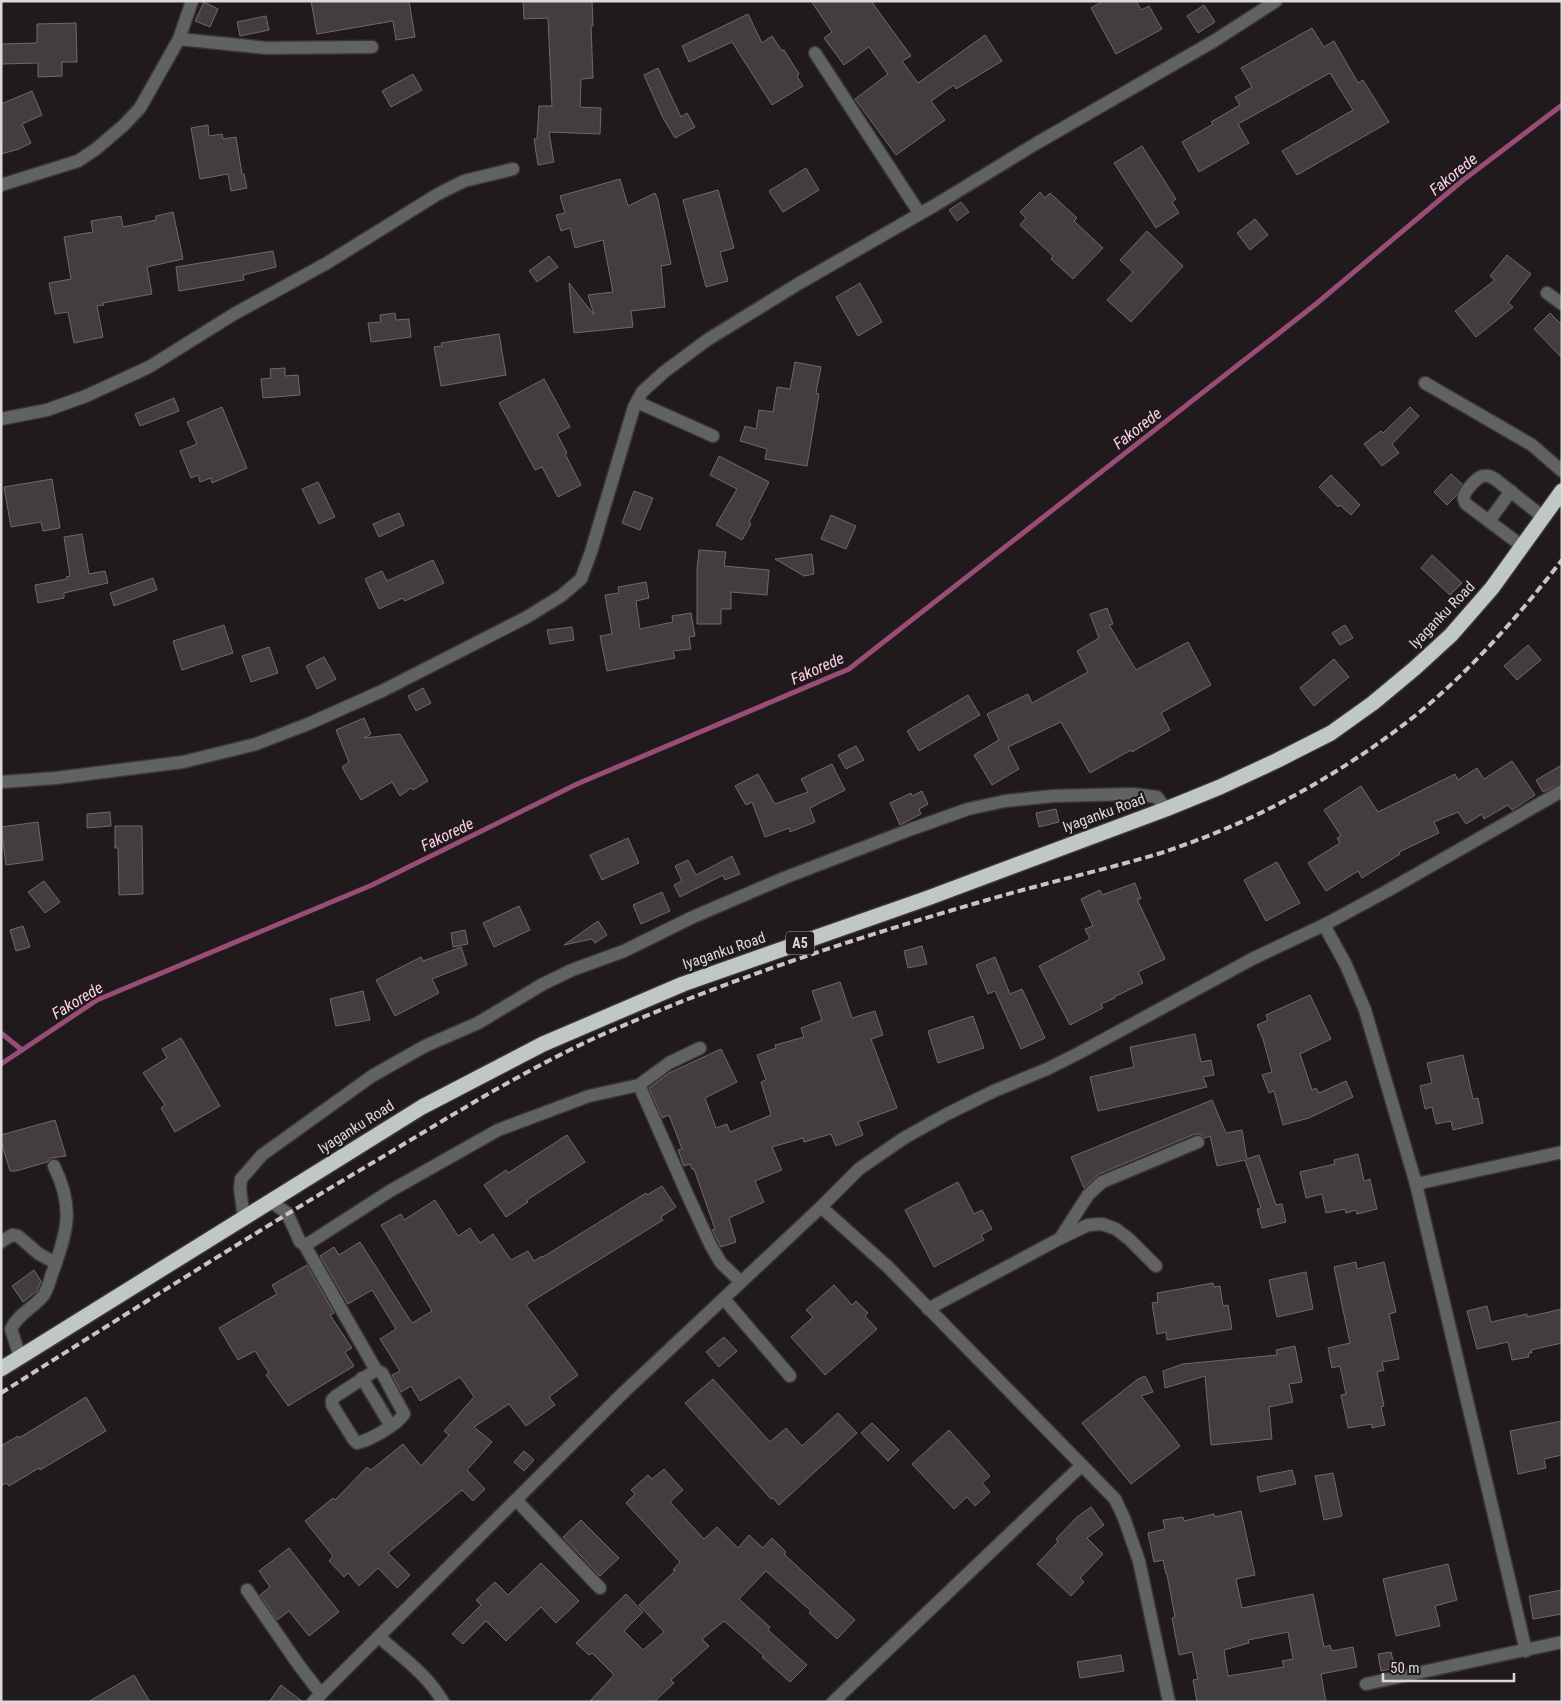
<svg xmlns="http://www.w3.org/2000/svg" width="1563" height="1703" viewBox="0 0 1563 1703" font-family="'Roboto Condensed',sans-serif">
	<style>
		.lines { fill: none; stroke-linecap: round; stroke-linejoin: round }
		.stream { stroke: #994c75; stroke-width: 5 }
		.building { fill: #433d40; stroke: #70696c; fill-rule: evenodd }
		.minor-casing { stroke: #3a3538; stroke-width: 15 }
		.highway-casing { stroke: #3a3538; stroke-width: 18 }
		.minor { stroke: #606362; stroke-width: 12 }
		.highway { stroke: #c0c8c5; stroke-width: 15 }
		.rail { stroke: #c8c4c6; stroke-width: 4; stroke-dasharray: 8 4; stroke-linecap: butt }
		.labels { text-anchor: middle; stroke-width: 4.5; stroke-linejoin: round; paint-order: stroke }
		.shield { fill: #201a1d; stroke: #a4a0a2; stroke-width: 1 }
		.shield-label { font-size: 14px; font-weight: bold; fill: #ddd9db }
		.street-label { font-size: 15px; fill: #ddd9db; stroke: #201a1d }
		.water-label { font-size: 16px; font-style: italic; fill: #fed0e6; stroke: #201a1d }
	</style>
	<rect width="100%" height="100%" fill="#201a1d"/>
	<g class="lines">
		<g class="stream">
			<path d="M1 1033 22 1050"/>
			<path d="M1 1064 97 1000 372 885 577 784 849 669 1316 304 1462 181 1562 105"/>
		</g>
	</g>
	<g class="building">
		<path d="M311 1H409L415 37 396 40 393 21 317 34Z"/>
		<path d="M523 1H592L593 26H591L593 78 581 79 580 107 601 108 600 134 549 132 554 162 538 165 534 139H537L539 106H552L548 18 524 19Z"/>
		<path d="M811 1H871L911 56 902 61 918 83 985 35 1002 61 956 89 954 85 931 101 945 120 896 155 855 99 888 74 869 47 844 65 824 38 832 32Z"/>
		<path d="M1103 1H1136L1141 10 1149 6 1162 29 1116 54 1091 8Z"/>
		<path d="M204 2 218 9 210 27 195 21Z"/>
		<path d="M1204 5 1215 22 1198 33 1187 16Z"/>
		<path d="M748 14 762 43 772 36 782 51 784 50 799 74 797 76 803 86 772 105 732 42 689 62 682 46Z"/>
		<path d="M266 16 269 30 240 36 237 22Z"/>
		<path d="M76 23 77 62H62V76L38 77V63L1 64V44L37 43V24Z"/>
		<path d="M1312 28 1324 47 1334 41 1358 83 1363 80 1389 122 1297 175 1282 151 1353 110 1330 73 1238 124 1249 143 1199 172 1182 142 1213 124 1211 122 1240 105 1235 97 1252 87 1241 68Z"/>
		<path d="M658 68 681 117 687 113 695 127 675 138 662 116 644 75Z"/>
		<path d="M413 74 422 90 391 107 382 91Z"/>
		<path d="M32 91 42 115 22 124 31 143 19 149 1 154V104Z"/>
		<path d="M208 125 209 136 222 134 223 139 236 137 242 174H244L247 188 231 191 228 174 200 179 191 128Z"/>
		<path d="M1142 146 1176 199 1172 202 1179 213 1156 228 1114 163Z"/>
		<path d="M806 168 819 190 783 212 769 191Z"/>
		<path d="M620 179 628 206 655 193 658 200 671 264 661 266 665 307 631 311 633 327 574 333 569 283 594 315 588 295 613 292 603 240 575 248 570 228 561 231 556 215 565 213 560 196Z"/>
		<path d="M718 190 734 248 720 252 728 281 706 287 683 200Z"/>
		<path d="M1040 192 1045 198 1050 193 1077 218 1074 221 1103 248 1073 279 1051 259 1053 256 1020 225 1026 218 1020 212Z"/>
		<path d="M961 202 969 212 957 221 949 210Z"/>
		<path d="M173 212 183 259 147 267 152 294 103 303 104 305 97 306 103 337 74 343 68 312 55 314 49 283 71 279 64 237 93 232 91 221 121 216 123 227 156 220V216Z"/>
		<path d="M1255 219 1268 235 1250 250 1237 233Z"/>
		<path d="M1147 231 1183 266 1131 322 1107 300 1133 272 1120 260Z"/>
		<path d="M273 251 276 267 243 275 244 280 179 291 176 267Z"/>
		<path d="M1507 255 1531 274 1508 303 1513 307 1476 337 1455 311 1495 280 1490 276Z"/>
		<path d="M549 256 558 267 537 282 529 271Z"/>
		<path d="M860 283 882 322 858 336 836 297Z"/>
		<path d="M395 313 396 320 409 319 411 337 371 342 368 323 381 322 380 315Z"/>
		<path d="M1550 313 1562 325V358L1534 329Z"/>
		<path d="M499 334 506 375 441 386 434 347 442 346 441 343Z"/>
		<path d="M795 362 821 367 816 393 819 394 807 466 765 459 767 449 740 441 745 426 756 429 759 410 773 412 777 387 790 389Z"/>
		<path d="M285 368V376L298 375 300 395 263 398 261 379 271 378 270 369Z"/>
		<path d="M544 379 570 427 557 434 567 453 565 454 581 485 558 497 542 467 535 470 499 403Z"/>
		<path d="M174 398 179 411 140 426 135 414Z"/>
		<path d="M222 407 247 468 212 483 211 478 200 482 198 475 191 478 180 451 197 444 187 422Z"/>
		<path d="M1410 407 1419 416 1392 444 1399 453 1382 466 1364 444 1381 431 1383 433Z"/>
		<path d="M719 456 769 482 749 522 751 524 742 540 716 525 737 489 710 475Z"/>
		<path d="M1451 474 1462 484 1456 496 1447 505 1434 492Z"/>
		<path d="M1331 475 1360 505 1351 515 1340 505 1338 507 1319 487Z"/>
		<path d="M52 479 60 528 43 531 41 522 11 527 4 487Z"/>
		<path d="M318 482 335 517 319 524 302 489Z"/>
		<path d="M634 491 653 498 640 530 622 523Z"/>
		<path d="M399 513 404 525 379 537 373 524Z"/>
		<path d="M831 515 856 526 846 549 821 539Z"/>
		<path d="M82 534 89 574 105 571 108 583 64 593V598L38 603 35 585 67 579 66 577 70 576 64 537Z"/>
		<path d="M699 550 726 552 724 566 769 570 767 595 731 592V609H721V624H697V570Z"/>
		<path d="M812 554 814 574 804 576 775 559Z"/>
		<path d="M1432 555 1462 583 1450 595 1421 568Z"/>
		<path d="M433 560 444 583 405 601 403 598 379 609 365 579 382 571 387 581Z"/>
		<path d="M153 578 157 590 114 606 110 593Z"/>
		<path d="M646 582 649 598 636 601 640 629 673 622 672 616 691 613 695 636 689 637 691 649 673 651 675 658 607 671 600 636 612 634 605 595 619 593 618 587Z"/>
		<path d="M1107 608 1113 624 1109 625 1136 670 1188 642 1211 685 1161 713 1170 730 1132 752 1131 750 1090 773 1061 722 1008 747 1019 769 992 785 974 755 999 740 987 714 1028 694 1032 703 1088 672 1077 651 1099 638 1090 614Z"/>
		<path d="M224 625 233 653 182 670 173 641Z"/>
		<path d="M1345 625 1353 638 1340 645 1332 633Z"/>
		<path d="M572 627 574 640 550 644 547 630Z"/>
		<path d="M1528 645 1541 660 1517 680 1504 666Z"/>
		<path d="M269 647 278 673 251 682 242 656Z"/>
		<path d="M324 657 336 679 317 689 306 666Z"/>
		<path d="M1334 659 1349 677 1314 706 1300 688Z"/>
		<path d="M423 688 431 703 416 711 408 696Z"/>
		<path d="M968 695 980 715 919 751 907 731Z"/>
		<path d="M364 718 371 734 364 738 400 734 428 781 413 790 411 788 400 796 392 782 361 800 342 767 349 762 336 730Z"/>
		<path d="M856 746 864 760 846 769 838 755Z"/>
		<path d="M1512 761 1535 795 1512 810 1508 805 1484 819 1482 814 1466 824 1458 812 1434 822 1439 833 1399 852 1400 854 1362 878 1358 871 1326 891 1308 863 1340 843 1337 838 1341 836 1324 810 1361 786 1378 812 1455 774 1458 780 1477 768 1484 779Z"/>
		<path d="M832 764 845 790 810 808 815 822 790 832 789 828 765 837 752 802 746 805 735 786 758 774 775 804 808 792 801 779Z"/>
		<path d="M1562 765V783L1543 792 1536 780Z"/>
		<path d="M922 791 928 804 919 809 921 814 900 825 890 803 911 793 912 796Z"/>
		<path d="M1056 809 1059 822 1039 827 1036 813Z"/>
		<path d="M110 812 111 826 87 828V814Z"/>
		<path d="M38 822 43 860 6 865 1 827Z"/>
		<path d="M115 826H142L143 894 119 895 118 848H115Z"/>
		<path d="M628 838 639 863 602 880 590 855Z"/>
		<path d="M732 856 740 874 725 880 723 875 680 897 674 885 682 881 675 866 688 860 696 875Z"/>
		<path d="M1277 862 1300 903 1266 921 1244 880Z"/>
		<path d="M44 881 60 902 45 913 28 892Z"/>
		<path d="M1135 883 1141 899H1137L1165 959 1138 972 1143 983 1114 997 1115 998 1101 1004 1103 1008 1070 1025 1039 966 1090 939 1085 929 1093 926 1081 899 1100 890 1102 895Z"/>
		<path d="M662 892 670 911 641 924 633 905Z"/>
		<path d="M519 906 530 930 494 947 483 923Z"/>
		<path d="M598 921 607 935 595 943 592 939 564 945Z"/>
		<path d="M23 926 30 947 16 951 10 930Z"/>
		<path d="M465 930 468 944 453 947 451 933Z"/>
		<path d="M922 946 927 964 908 968 904 951Z"/>
		<path d="M461 947 467 965 432 979 439 993 395 1016 376 980 421 957 423 961Z"/>
		<path d="M995 957 1010 994 1022 989 1045 1038 1021 1049 995 991 988 994 976 965Z"/>
		<path d="M840 982 852 1018 875 1011 883 1035 871 1039 897 1108 858 1122 863 1135 836 1146 831 1134 804 1142 803 1138 772 1147 782 1170 755 1181 764 1202 729 1218 736 1242 721 1247 712 1230 715 1229 694 1169H692L690 1164 684 1166 678 1150 682 1149 669 1115 662 1118 649 1088 669 1073 721 1049 737 1082 705 1098 716 1128 727 1124 730 1132 771 1115 761 1082 766 1080 757 1055 776 1048 775 1045 804 1037 801 1028 822 1020 812 991Z"/>
		<path d="M363 991 370 1020 336 1026 330 999Z"/>
		<path d="M1310 995 1331 1039 1300 1054 1312 1090 1316 1088 1319 1093 1346 1081 1353 1097 1309 1118 1283 1125 1274 1091 1269 1093 1262 1075 1272 1072 1263 1039 1257 1025 1268 1020 1266 1015Z"/>
		<path d="M973 1016 984 1048 938 1063 928 1031Z"/>
		<path d="M1195 1034 1201 1062 1211 1060 1214 1075 1203 1077 1207 1087 1098 1111 1090 1077 1134 1067 1130 1047Z"/>
		<path d="M181 1038 220 1106 175 1132 161 1108 165 1105 143 1073 167 1058 162 1049Z"/>
		<path d="M1463 1055 1473 1099 1478 1098 1483 1123 1453 1130 1451 1121 1436 1124 1432 1107 1425 1109 1420 1086 1432 1083 1427 1063Z"/>
		<path d="M1212 1100 1226 1133 1242 1130 1247 1159 1259 1155 1276 1205 1282 1204 1286 1222 1262 1228 1257 1209 1261 1208 1245 1160 1217 1166 1210 1136 1205 1138 1200 1134H1195L1099 1174 1084 1188 1071 1157Z"/>
		<path d="M55 1120 66 1156 51 1158 47 1162 16 1171H10L1 1141V1135Z"/>
		<path d="M567 1135 585 1162 527 1200 528 1202 506 1217 484 1185 506 1170 508 1173Z"/>
		<path d="M1358 1154 1364 1181 1370 1179 1377 1209 1357 1214 1356 1210 1346 1213 1345 1209 1326 1213 1322 1194 1306 1198 1300 1172 1335 1164 1334 1160Z"/>
		<path d="M958 1182 974 1214 982 1210 992 1229 981 1235 984 1240 934 1267 905 1210Z"/>
		<path d="M662 1186 676 1207 661 1217 663 1220 526 1305 578 1375 549 1397 555 1405 526 1426 509 1404 474 1427 492 1442 467 1470 485 1489 473 1501 462 1490 388 1553 410 1575 397 1588 378 1568 359 1586 348 1573 344 1577 329 1561 333 1556 305 1521 333 1498 335 1500 367 1467 371 1470 403 1444 421 1466 449 1435 444 1431 474 1397 460 1377 420 1401 411 1386 401 1392 392 1375 400 1371 380 1339 396 1329 372 1290 348 1304 320 1256 334 1247 339 1255 360 1242 412 1323 432 1311 381 1225 401 1214 404 1220 435 1200 458 1236 470 1228 480 1243 493 1234 511 1260 528 1251 534 1261 542 1256 543 1257 646 1193 647 1195Z"/>
		<path d="M1356 1262 1357 1269 1384 1262 1396 1312 1389 1314 1399 1359 1382 1362 1384 1370 1377 1372 1384 1406 1381 1407 1385 1425 1372 1428V1424L1348 1428 1341 1395 1346 1394 1340 1366 1332 1368 1328 1348 1350 1343 1334 1267Z"/>
		<path d="M307 1265 334 1313 330 1315 352 1348 345 1352 354 1366 288 1406 266 1375 269 1373 255 1351 238 1360 219 1328 277 1294 272 1285Z"/>
		<path d="M34 1270 41 1281 37 1291 23 1302 12 1286Z"/>
		<path d="M1306 1272 1313 1309 1277 1317 1269 1280Z"/>
		<path d="M1213 1283 1214 1287 1220 1286 1223 1306 1228 1305 1232 1329 1167 1340 1166 1332 1157 1334 1152 1303 1158 1302 1157 1293Z"/>
		<path d="M834 1285 852 1305 856 1301 868 1313 865 1316 877 1329 825 1375 791 1337 813 1317 806 1310Z"/>
		<path d="M1487 1306 1491 1322 1527 1314V1317L1562 1309V1343L1531 1350 1532 1353H1528L1529 1357 1512 1360 1508 1342 1477 1349 1467 1311Z"/>
		<path d="M724 1337 737 1351 719 1367 706 1352Z"/>
		<path d="M1295 1346 1302 1382 1289 1384 1293 1402 1269 1407 1272 1439 1211 1445 1205 1376 1165 1388 1163 1371 1183 1364 1277 1355 1276 1350Z"/>
		<path d="M1145 1376 1153 1392 1141 1396 1180 1446 1131 1484 1082 1423 1138 1379Z"/>
		<path d="M713 1379 770 1442 786 1428 802 1446 838 1413 857 1433 779 1505 773 1498 771 1499 685 1403Z"/>
		<path d="M86 1397 106 1431 40 1470 39 1468 9 1486 6 1483 1 1486V1446L18 1436 19 1438Z"/>
		<path d="M1562 1421V1455L1544 1459 1546 1468 1518 1474 1510 1431Z"/>
		<path d="M872 1423 899 1450 888 1461 861 1433Z"/>
		<path d="M949 1430 990 1476 982 1483 990 1492 975 1506 967 1497 954 1509 912 1464Z"/>
		<path d="M524 1451 534 1460 524 1471 514 1462Z"/>
		<path d="M664 1469 683 1490 670 1502 704 1539 717 1527 738 1548 749 1535 763 1548 772 1538 786 1552 784 1554 855 1620 837 1639 809 1613 811 1611 766 1571 739 1599 770 1627 768 1630 807 1665 790 1682 762 1657 764 1656 724 1621 702 1639 709 1646 671 1680 674 1683 654 1702H589L614 1675 592 1653 589 1655 576 1643 626 1594 643 1612 624 1631 643 1650 664 1632 639 1605 675 1571 673 1570 680 1562 626 1503 635 1494 631 1490 648 1475 652 1479Z"/>
		<path d="M1292 1470 1296 1484 1260 1492 1257 1477Z"/>
		<path d="M1333 1473 1342 1516 1324 1520 1315 1476Z"/>
		<path d="M1091 1507 1104 1525 1087 1538 1103 1554 1080 1578 1084 1582 1071 1596 1037 1564 1058 1542 1056 1539 1077 1517Z"/>
		<path d="M1241 1511 1255 1575 1236 1579 1242 1608 1313 1594 1324 1647 1330 1645 1332 1651 1353 1647 1357 1667 1321 1674 1326 1702H1197L1193 1680 1198 1679 1192 1652 1179 1655 1172 1618 1175 1617 1167 1574H1166L1163 1560 1154 1562 1148 1533 1165 1529 1163 1520 1183 1517 1184 1521 1214 1514 1215 1517ZM1288 1632 1293 1659 1282 1661 1284 1667 1228 1676 1224 1650 1249 1643 1248 1640Z"/>
		<path d="M581 1520 619 1558 600 1576 563 1537Z"/>
		<path d="M289 1548 339 1612 309 1636 289 1611 277 1620 260 1595 270 1587 259 1571Z"/>
		<path d="M541 1563 579 1601 556 1623 541 1607 506 1641 486 1621 463 1644 452 1634 481 1605 476 1600 495 1582 508 1595Z"/>
		<path d="M1448 1564 1457 1600 1435 1606 1440 1626 1396 1636 1383 1579Z"/>
		<path d="M1562 1590V1614L1533 1619 1529 1596Z"/>
		<path d="M1391 1652 1395 1668 1381 1671 1378 1654Z"/>
		<path d="M1121 1655 1124 1671 1080 1678 1077 1662Z"/>
		<path d="M134 1675 150 1702H88Z"/>
		<path d="M281 1685 303 1702H269Z"/>
	</g>
	<g class="lines">
		<defs>
			<g id="minor">
				<path d="M179 39 267 48 372 47"/>
				<path d="M815 53 920 214"/>
				<path d="M1 185 78 161 96 149 124 125 140 108 179 39 192 1"/>
				<path d="M1547 293 1562 304"/>
				<path d="M1425 383 1532 445 1562 471"/>
				<path d="M637 402 713 436"/>
				<path d="M1 419 47 410 86 396 149 367 234 314 327 263 438 194 464 181 513 169"/>
				<path d="M1489 521 1511 491"/>
				<path d="M1522 546 1466 504C1464 501 1463 500 1464 496 1465 491 1477 477 1483 476 1487 475 1492 477 1495 479L1543 517"/>
				<path d="M1 782 56 778 183 762 256 744 308 724 382 691 527 617 561 596 581 579 591 552 634 407 642 392 664 372 707 340 798 284 937 204 1037 143 1214 41 1276 1"/>
				<path d="M1324 925 1346 965 1365 1010 1416 1184 1526 1651"/>
				<path d="M639 1085 688 1196 711 1246 721 1263 741 1282"/>
				<path d="M1416 1184 1562 1152"/>
				<path d="M270 1201 287 1213 300 1242 304 1244 309 1243 390 1191 498 1130 589 1096 639 1085 669 1063 700 1048"/>
				<path d="M821 1207 888 1267 1115 1499 1124 1518 1139 1561 1169 1702"/>
				<path d="M244 1218 240 1189 241 1179 262 1155 372 1076 425 1046 478 1023 543 984 572 970 624 951 693 917 784 878 909 830 968 809 1005 801 1053 796 1133 794 1157 797 1166 809"/>
				<path d="M1061 1237 1088 1195 1102 1182 1198 1142"/>
				<path d="M1 1242 12 1235 18 1236 39 1254 56 1263"/>
				<path d="M304 1244 376 1370 382 1373 404 1414C397 1425 370 1440 357 1443L354 1440 332 1405V1400L336 1396 376 1370"/>
				<path d="M724 1299 790 1376"/>
				<path d="M928 1309 1061 1238 1088 1225 1102 1224 1116 1229 1129 1239 1156 1266"/>
				<path d="M20 1357 11 1329C17 1315 33 1308 43 1296 48 1290 50 1278 53 1271 68 1230 74 1207 54 1166"/>
				<path d="M362 1378 391 1426"/>
				<path d="M516 1500 600 1588"/>
				<path d="M247 1590 298 1664 321 1694"/>
				<path d="M379 1637C402 1657 428 1675 443 1702"/>
				<path d="M1366 1684 1562 1642"/>
				<path d="M313 1702 623 1393 821 1207 859 1169 904 1138 947 1114 994 1091 1047 1069 1079 1053 1254 958 1324 925 1387 891 1562 791"/>
				<path d="M833 1702 1082 1465"/>
			</g>
			<path id="highway" d="M1 1369 422 1107 543 1044 683 984 928 898 1166 809 1220 787 1276 761 1331 733 1373 703 1415 668 1451 635 1492 588 1562 491"/>
		</defs>
		<use href="#minor" class="minor-casing"/>
		<use href="#highway" class="highway-casing"/>
		<use href="#minor" class="minor"/>
		<use href="#highway" class="highway"/>
		<path class="rail" d="M1 1393C128 1313 255 1232 384 1156 454 1114 523 1071 597 1037 723 981 855 938 987 900 1045 883 1104 870 1161 853 1203 839 1247 821 1286 800 1333 775 1379 745 1421 711 1474 667 1520 614 1562 560"/>
	</g>
	<g class="labels">
		<rect class="shield" x="786" y="931.5" width="28" height="23" rx="4"/>
		<g class="shield-label">
			<text x="800" y="948">A5</text>
		</g>
		<g class="street-label">
			<text transform="translate(1442 615) rotate(-46)" y="5">Iyaganku Road</text>
			<text transform="translate(1104 813) rotate(-20)" y="5">Iyaganku Road</text>
			<text transform="translate(724 951) rotate(-19)" y="5">Iyaganku Road</text>
			<text transform="translate(356 1127) rotate(-32)" y="5">Iyaganku Road</text>
		</g>
		<g class="water-label">
			<text transform="translate(1453 174) rotate(-39)" y="6">Fakorede</text>
			<text transform="translate(1137 428) rotate(-38)" y="6">Fakorede</text>
			<text transform="translate(817 668) rotate(-24)" y="6">Fakorede</text>
			<text transform="translate(447 834) rotate(-26)" y="6">Fakorede</text>
			<text transform="translate(77 1000) rotate(-31)" y="6">Fakorede</text>
		</g>
	</g>
	<rect width="1563" height="1703" fill="none" stroke="#ddd9db" stroke-width="5"/>
	<path d="M1383 1673v8h131v-8" fill="none" stroke="#ddd9db" stroke-width="2.5"/>
	<text x="1390" y="1673" font-size="15" fill="#ddd9db" stroke="#201a1d" stroke-width="4" paint-order="stroke">50 m</text>
</svg>
